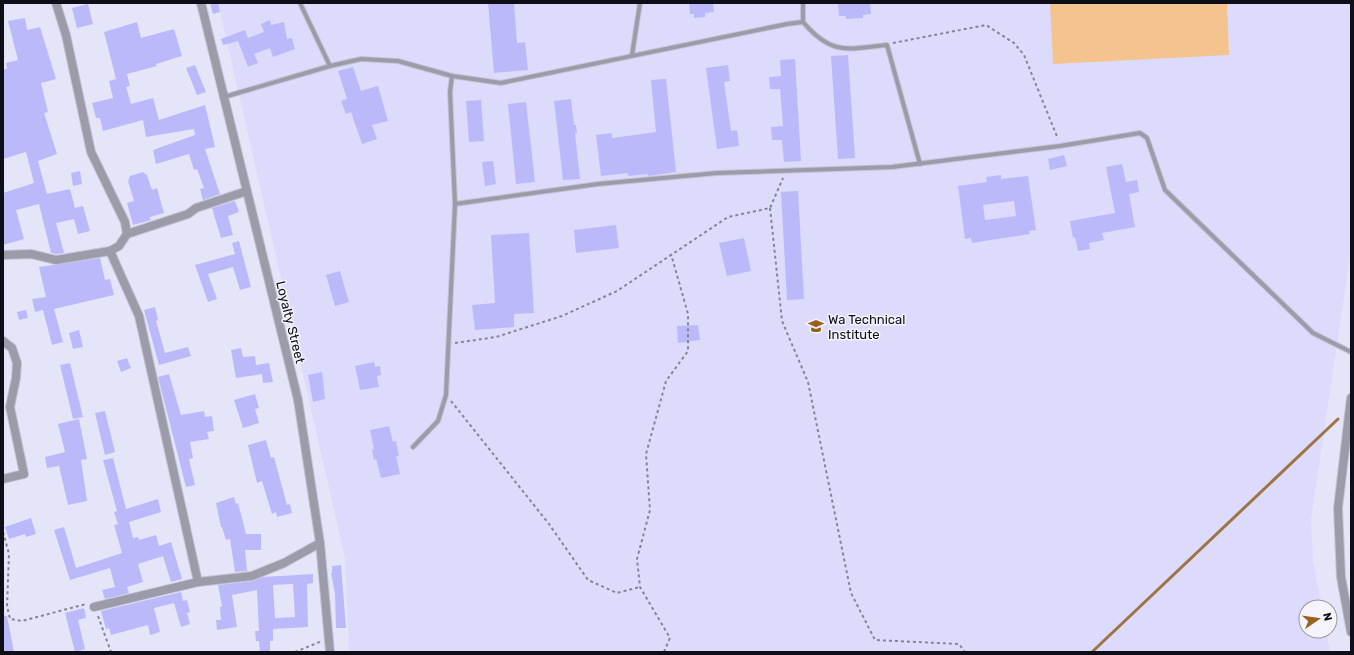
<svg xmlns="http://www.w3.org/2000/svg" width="1354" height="655" viewBox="0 0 1354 655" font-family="Rubik,sans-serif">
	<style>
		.built { fill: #dcdbfc }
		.green { fill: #f5c38e }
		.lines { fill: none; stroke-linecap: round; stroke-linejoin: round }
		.stream { stroke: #a07344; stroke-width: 3 }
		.building { fill: #bcb9fb; fill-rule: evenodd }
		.lane-casing { stroke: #c3c3d5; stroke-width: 6 }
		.street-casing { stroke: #c3c3d5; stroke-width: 10 }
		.path { stroke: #858595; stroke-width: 2; stroke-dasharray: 3 3; stroke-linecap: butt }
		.lane { stroke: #9b9ba9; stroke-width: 4 }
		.street { stroke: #9b9ba9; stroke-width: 8 }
		.labels { text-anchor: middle; stroke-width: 3; stroke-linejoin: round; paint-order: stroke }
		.poi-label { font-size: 13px; fill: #0e0e19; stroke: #f4f4fa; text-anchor: start }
		.street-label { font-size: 13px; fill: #0e0e19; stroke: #f4f4fa }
	</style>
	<rect width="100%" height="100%" fill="#e5e5f9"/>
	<path class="built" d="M218 3H1351L1350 256 1311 520 1313 561 1322 607H1306V631H1326L1330 652H349L345 558Z"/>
	<path class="green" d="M1050 3H1227L1229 55 1053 64Z"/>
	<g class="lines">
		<path class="stream" d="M1092 652 1338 419"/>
	</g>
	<g class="building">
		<path d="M210 3H218L220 12 213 14Z"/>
		<path d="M488 3H514L517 43 525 42 528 70 494 73Z"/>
		<path d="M689 3H713L714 12 705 13V17L694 18V14H690Z"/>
		<path d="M838 3H870L871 14 863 15V18L846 19V16H839Z"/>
		<path d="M88 4 93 24 77 28 72 8Z"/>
		<path d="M25 18 27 30 40 27 56 79 41 83 48 112 44 113 57 154 38 161 47 194 70 189 75 208 83 206 90 231 78 234 74 219 56 223 64 253 56 254 51 253 39 204 16 210 24 239 3 245V193L34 183 26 152 3 159V69H7L6 63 18 60 8 21Z"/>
		<path d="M270 20 271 25 284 22 287 39 292 38 295 49 273 57 270 48 254 54 258 63 248 67 238 41 223 45 221 39 245 30 248 38 264 32 261 24Z"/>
		<path d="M137 22 141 38 174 29 182 56 156 64 157 66 127 74 130 86 126 87 131 104 153 98 159 120 205 105 215 147 205 149 220 194 203 200 200 189 204 188 197 169 194 170 189 154 156 164 153 150 195 135 194 129 146 137 143 120 103 131 100 118H96L92 103 113 98 109 81 116 79 104 32Z"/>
		<path d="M848 55 855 158 838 159 831 56Z"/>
		<path d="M795 59 801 161 784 162 782 140H772L771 127 783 126 780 89H770L769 77 781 76 780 60Z"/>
		<path d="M195 65 206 92 197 95 186 68Z"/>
		<path d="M728 65 730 81 724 82 731 131 737 130 739 146 717 149 706 68Z"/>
		<path d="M353 67 361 91 378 86 388 121 372 125 377 139 362 144 351 112 346 114 341 101 347 99 338 71Z"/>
		<path d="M666 79 676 172 648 176V174L628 176V173L601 176 596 135 612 133V138L656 132 651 80Z"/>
		<path d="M571 99 574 125H576L577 133H575L580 179 563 180 554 101Z"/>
		<path d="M481 100 484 141 469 142 466 101Z"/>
		<path d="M526 102 535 182 516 184 508 104Z"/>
		<path d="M1064 155 1067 166 1050 170 1048 159Z"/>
		<path d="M493 161 496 184 485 186 482 162Z"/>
		<path d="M1122 164 1126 182 1137 180 1139 192 1129 194 1135 227 1102 233 1104 240 1089 243 1090 249 1078 251 1075 237 1073 238 1070 221 1115 213 1106 167Z"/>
		<path d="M80 171 82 184 73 186 71 173Z"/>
		<path d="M143 172 147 175 152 190 157 188 164 213 150 217 151 220 133 225 127 203 134 201 128 181 130 176Z"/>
		<path d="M1001 175V179L1028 176 1036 230 1029 231 1030 234 972 243 971 238 965 239 958 186 987 182 986 177ZM1014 201 1016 216 985 220 983 205Z"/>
		<path d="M798 191 804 299 787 300 781 192Z"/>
		<path d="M235 201 239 212 228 216 233 235 221 238 212 208Z"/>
		<path d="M616 225 619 248 576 253 574 230Z"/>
		<path d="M529 233 534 313 514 314V327L475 330 472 305 495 303 491 235Z"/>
		<path d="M744 238 751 271 727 276 719 243Z"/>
		<path d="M239 241 251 287 240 290 233 267 208 274 217 299 208 302 195 265 235 254 232 243Z"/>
		<path d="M100 258 105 280 110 279 114 295 54 309 63 342 52 345 43 310 35 312 32 299 46 297 39 267Z"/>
		<path d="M340 271 349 302 335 306 326 275Z"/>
		<path d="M155 307 158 320 156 321 165 353 188 347 191 356 159 365 144 310Z"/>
		<path d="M26 310 28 318 19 320 17 312Z"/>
		<path d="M698 325 700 340 678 343 677 326Z"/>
		<path d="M79 330 83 347 73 349 69 333Z"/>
		<path d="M241 348 243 357 255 356 256 365 269 363 273 382 263 383 262 374 236 378 231 350Z"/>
		<path d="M127 358 131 368 121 372 117 361Z"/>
		<path d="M374 362 375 367 380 366 381 375 377 376 379 387 360 390 355 366Z"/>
		<path d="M70 363 83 417 73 419 60 365Z"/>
		<path d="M322 372 325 399 313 402 308 375Z"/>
		<path d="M169 374 181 415 204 411 205 417 212 416 214 431 207 432 209 439 190 442 193 458 189 459 195 485 186 487 158 377Z"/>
		<path d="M255 394 259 408 255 409 259 423 243 428 234 400Z"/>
		<path d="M105 411 115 452 105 455 95 413Z"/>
		<path d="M79 419 87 459 81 460 87 501 68 505 59 466 47 468 45 457 65 452 58 424Z"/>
		<path d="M389 426 393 442 396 441 399 456H396L400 474 381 478 376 459 374 460 372 450 374 449 370 430Z"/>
		<path d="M266 440 271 458 274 457 287 505 290 504 292 513 277 517 276 512 272 514 262 481 257 483 248 445Z"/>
		<path d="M113 458 126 509 158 499 161 512 129 522 133 538 138 537 139 540 156 535 159 546 171 542 182 579 171 582 163 556 138 564 143 582 127 587 129 593 105 599 102 590 115 587 110 568 70 580 54 530 64 527 76 568 122 553 114 525 118 524 114 512 117 511 103 460Z"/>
		<path d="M234 497 236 504 238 503 246 534H261V550H245L247 571 235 572 230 539 226 540 222 527H221L216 503Z"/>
		<path d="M31 518 36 534 26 537 25 534 9 539 5 527Z"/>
		<path d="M341 565 346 628H336L335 593 331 573H332V566Z"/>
		<path d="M313 574V583L307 584 308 627 273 629V641H270V652H260L259 641H256L255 631H259L257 590 232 595 237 627 217 630 216 620H221L220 607 222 606 218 585 253 581 263 577ZM293 584 295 617 275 618 273 585Z"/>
		<path d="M181 592 183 601 187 600 190 612 187 613 190 624 181 627 174 603 154 608 160 632 150 635 148 625 111 635 109 628 106 629 101 611Z"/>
		<path d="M84 608 86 618 78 620 85 649 75 652 65 613Z"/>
		<path d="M3 616H7L14 652H4Z"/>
	</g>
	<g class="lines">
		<defs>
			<g id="lane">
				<path d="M300 3 330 66"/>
				<path d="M803 3V22C832 56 847 49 887 45L920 164"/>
				<path d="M632 55 640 3"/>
				<path d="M452 76 450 92 455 204 598 184 717 173 892 167 1060 146 1140 133 1147 138 1165 190 1313 333 1351 352"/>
				<path d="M224 97 330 66 361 59 398 61 452 76 501 83 787 24 803 22"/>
				<path d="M413 447 438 421 446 395 455 204"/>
			</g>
			<g id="street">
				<path d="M201 3 298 400 320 543 330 652"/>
				<path d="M127 234 188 214 196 208 247 191"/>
				<path d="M110 251 139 316 198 582"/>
				<path d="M3 255 31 254 56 260 110 251 119 246 127 234 125 222 91 152 66 35 56 3"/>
				<path d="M3 341 12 348 17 363 16 378 10 407 24 474 3 479"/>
				<path d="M1351 398 1338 508 1341 577 1351 632"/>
				<path d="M94 607 198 582 252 576 284 563 320 543"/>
			</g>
		</defs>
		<use href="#lane" class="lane-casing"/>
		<use href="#street" class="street-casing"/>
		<g class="path">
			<path d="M893 43 986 25 1014 43 1024 55 1058 139"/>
			<path d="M770 208 782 321 808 382 851 593 875 640 959 644 965 652"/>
			<path d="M455 343 496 337 562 316 617 291 728 217 770 208 783 178"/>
			<path d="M451 401 549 524 588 580 617 593 640 587"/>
			<path d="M3 532 9 554 7 606 10 619 22 621 86 604"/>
			<path d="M98 616 111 652"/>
			<path d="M295 652 322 641"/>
			<path d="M664 652 670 638 640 587 637 559 650 510 646 454 666 381 688 351V314L671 254"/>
		</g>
		<use href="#lane" class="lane"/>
		<use href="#street" class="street"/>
	</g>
	<defs>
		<symbol id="school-bare" viewBox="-9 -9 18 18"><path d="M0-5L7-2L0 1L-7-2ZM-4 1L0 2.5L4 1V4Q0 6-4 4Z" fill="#99621c" stroke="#f4f4fa" stroke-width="2.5" paint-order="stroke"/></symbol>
	</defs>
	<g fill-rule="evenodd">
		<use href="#school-bare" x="805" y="315" width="22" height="22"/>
	</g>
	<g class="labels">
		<g class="poi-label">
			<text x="828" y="324">Wa Technical<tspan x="828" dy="15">Institute</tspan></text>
		</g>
		<g class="street-label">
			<text transform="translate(291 322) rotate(76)" y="5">Loyalty Street</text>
		</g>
	</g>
	<rect width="1354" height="655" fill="none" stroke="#0e0e19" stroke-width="8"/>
	<g transform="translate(1318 619) rotate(77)"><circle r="19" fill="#f4f4fa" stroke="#9898a0"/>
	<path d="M0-3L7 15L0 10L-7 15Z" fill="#99621c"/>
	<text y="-6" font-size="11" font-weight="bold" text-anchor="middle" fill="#0e0e19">N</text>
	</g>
</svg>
